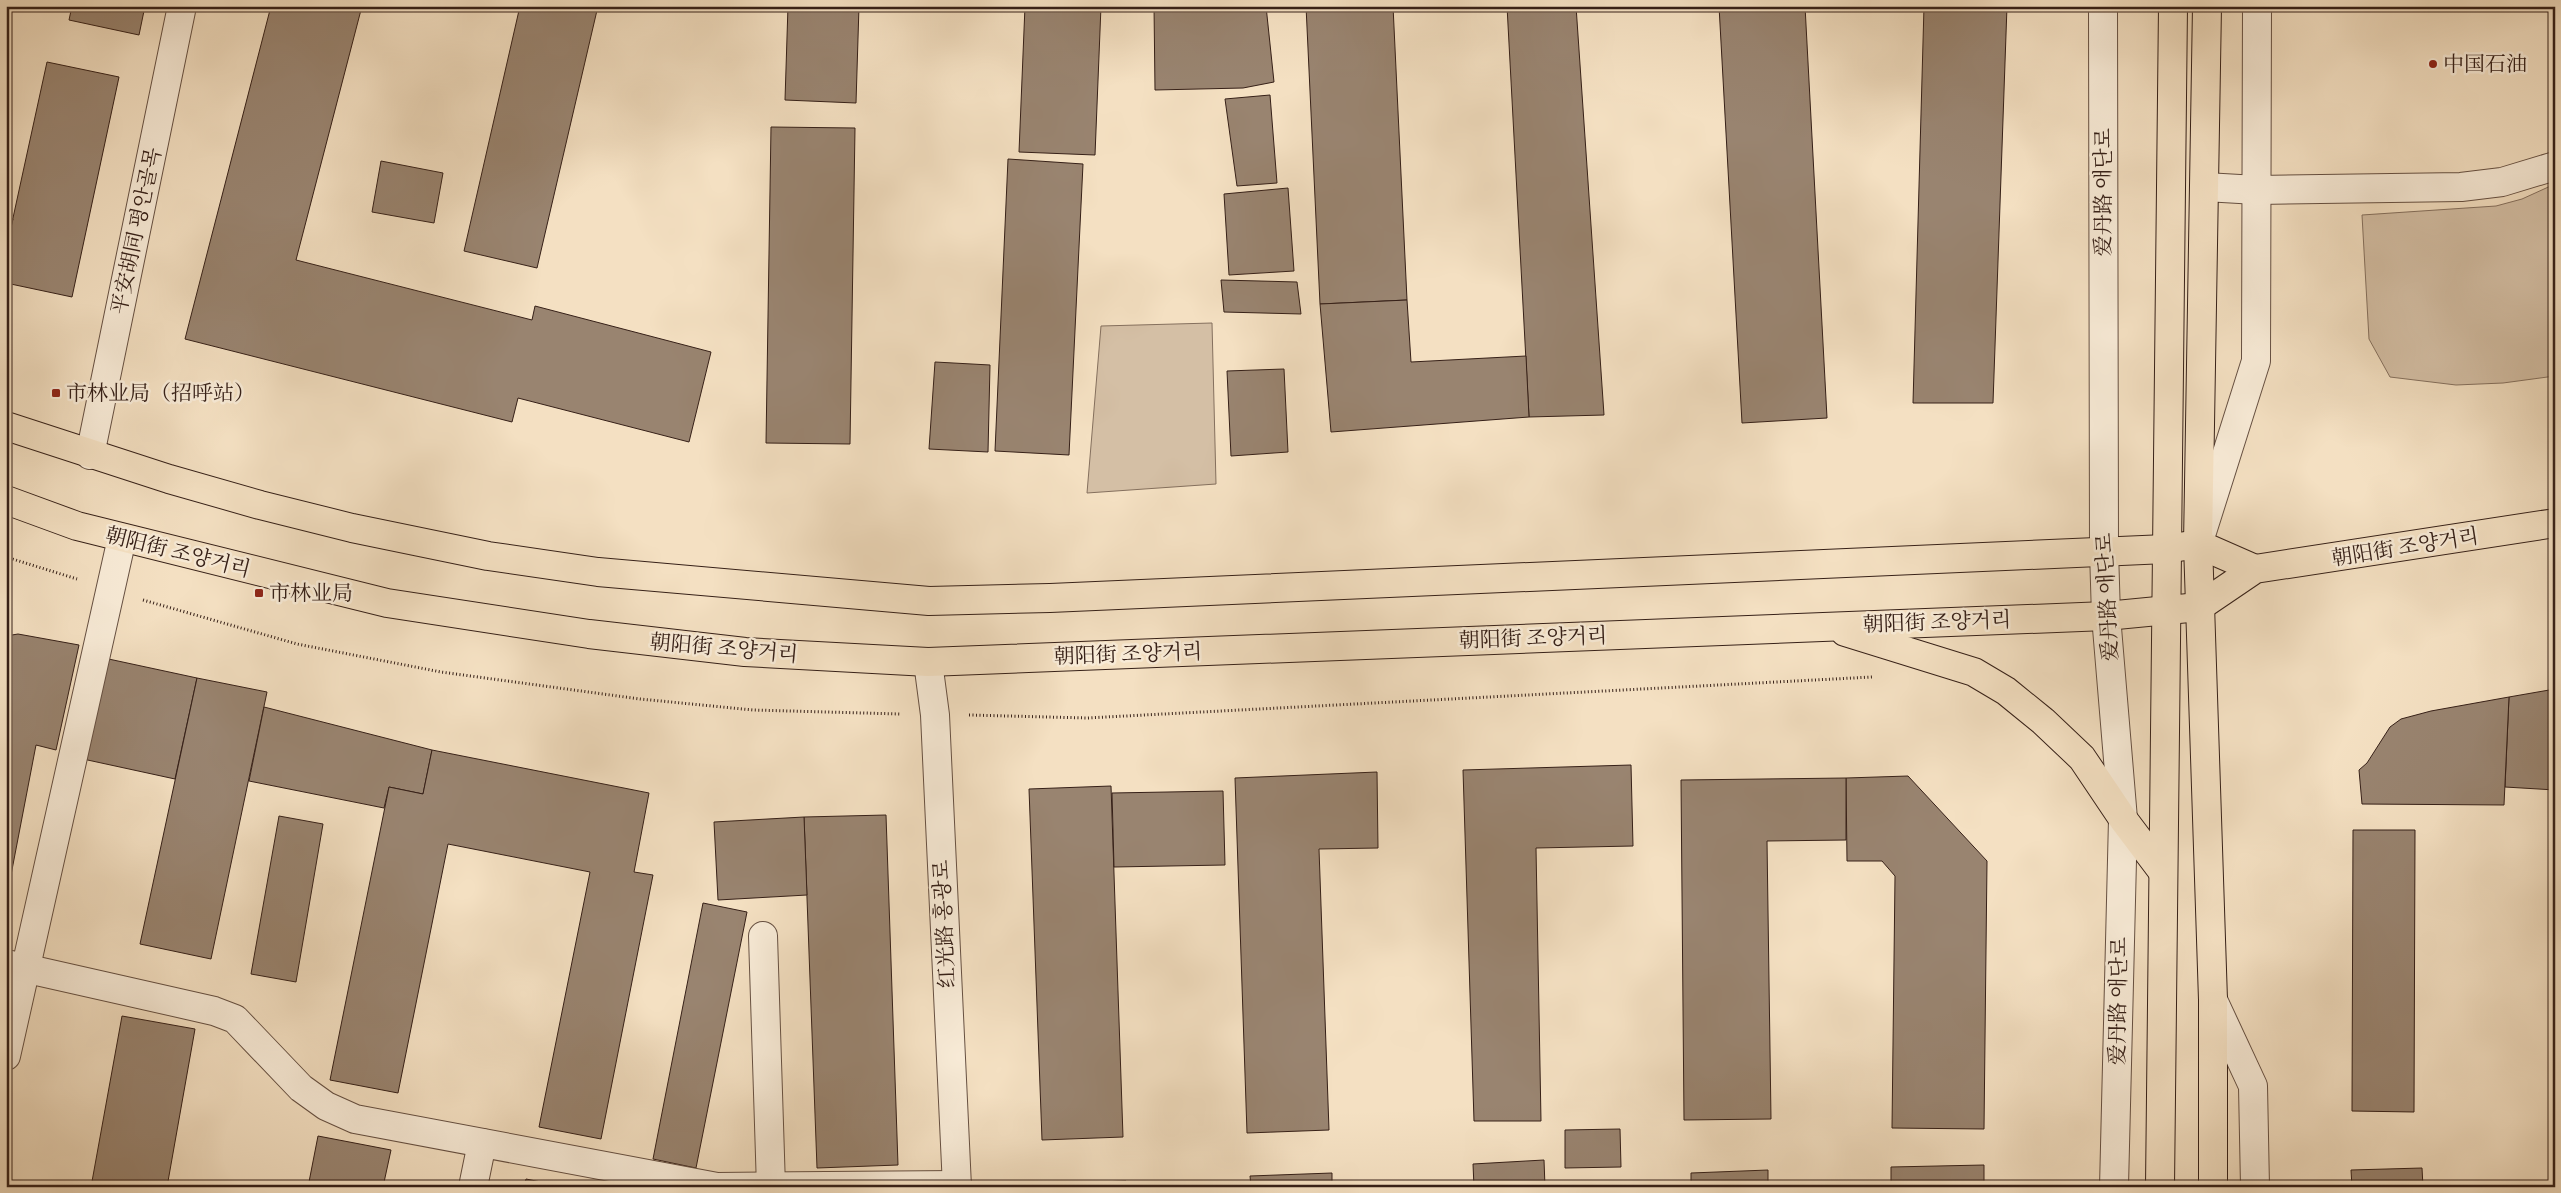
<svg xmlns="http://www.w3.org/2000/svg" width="2561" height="1193" viewBox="0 0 2561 1193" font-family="'Sorts Mill Goudy','Noto Serif SC','Noto Serif KR',serif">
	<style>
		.green { fill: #d4bfa5; stroke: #85705e }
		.building { fill: #998470; stroke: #362018 }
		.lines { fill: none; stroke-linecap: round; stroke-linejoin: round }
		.minor-casing { stroke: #665042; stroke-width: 30 }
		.major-casing { stroke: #362018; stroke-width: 30 }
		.path { stroke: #362018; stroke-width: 3; stroke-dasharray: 1 2.5; stroke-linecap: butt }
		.minor { stroke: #f8ebd7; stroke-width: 28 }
		.major { stroke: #f4e0c2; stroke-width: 28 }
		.poi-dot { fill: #8f2418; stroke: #f8ebd7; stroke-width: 2 }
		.labels { text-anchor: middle; stroke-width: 5; stroke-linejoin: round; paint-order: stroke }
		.poi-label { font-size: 21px; fill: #362018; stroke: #f8ebd7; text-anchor: start }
		.street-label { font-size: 21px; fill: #362018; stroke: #f8ebd7 }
	</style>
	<rect width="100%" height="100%" fill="#f4e0c2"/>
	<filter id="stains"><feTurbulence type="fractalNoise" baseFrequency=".004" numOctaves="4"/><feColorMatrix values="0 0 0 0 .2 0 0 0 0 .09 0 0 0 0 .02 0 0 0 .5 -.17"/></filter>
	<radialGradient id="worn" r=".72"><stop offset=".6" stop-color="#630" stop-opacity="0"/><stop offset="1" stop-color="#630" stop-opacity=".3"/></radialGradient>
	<g class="green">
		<path d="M2555 184V376L2503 383 2456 385 2390 377 2369 339 2362 215 2496 206 2522 199Z"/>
		<path d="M1212 323 1216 484 1087 493 1101 326Z"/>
	</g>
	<g class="building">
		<path d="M72 6H145L139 35 69 20Z"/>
		<path d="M271 6H362L296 260 532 320 535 306 711 352 689 442 518 398 512 422 185 339Z"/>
		<path d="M520 6H598L537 268 464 251Z"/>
		<path d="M788 6H859L856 103 785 100Z"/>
		<path d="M1025 6H1101L1095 155 1019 152Z"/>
		<path d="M1154 6H1266L1274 82 1243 88 1155 90Z"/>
		<path d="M1306 6H1393L1407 300 1320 304Z"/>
		<path d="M1507 6H1576L1604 415 1529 417Z"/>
		<path d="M1719 6H1805L1827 418 1742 423Z"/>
		<path d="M1924 6H2007L1993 403H1913Z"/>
		<path d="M47 62 119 77 72 297 6 283V250Z"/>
		<path d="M1270 95 1277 183 1237 186 1225 99Z"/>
		<path d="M771 127 855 128 850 444 766 443Z"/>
		<path d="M1008 159 1083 164 1069 455 995 451Z"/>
		<path d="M381 161 443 173 434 223 372 212Z"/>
		<path d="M1288 188 1294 271 1229 275 1224 194Z"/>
		<path d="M6 217 13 219 6 250Z"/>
		<path d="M1221 280 1297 282 1301 314 1224 312Z"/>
		<path d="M1407 300 1411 362 1526 356 1529 417 1331 432 1320 304Z"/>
		<path d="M935 362 990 365 988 452 929 449Z"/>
		<path d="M1284 369 1288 452 1231 456 1227 371Z"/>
		<path d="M18 634 79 645 56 750 36 745 6 901V636Z"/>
		<path d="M104 658 197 678 175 779 83 759Z"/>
		<path d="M197 678 267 692 211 959 140 944Z"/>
		<path d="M2555 689V790L2505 787 2509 697Z"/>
		<path d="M2509 697 2504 805 2362 804 2359 770 2367 763 2390 727 2401 719 2431 711Z"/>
		<path d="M264 707 432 750 423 794 389 787 384 808 249 781Z"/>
		<path d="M432 750 649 793 634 872 653 875 601 1139 539 1127 590 872 448 844 398 1093 330 1080 389 787 423 794Z"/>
		<path d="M1631 765 1633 846 1536 848 1541 1121H1474L1463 770Z"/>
		<path d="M1377 772 1378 848 1319 849 1329 1130 1247 1133 1235 778Z"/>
		<path d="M1908 776 1987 861 1984 1129 1892 1128 1895 876 1882 861H1847L1846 778Z"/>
		<path d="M1846 778V840L1767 841 1771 1119 1684 1120 1681 780Z"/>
		<path d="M1111 786 1123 1137 1042 1140 1029 789Z"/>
		<path d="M1223 791 1225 865 1114 867 1112 793Z"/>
		<path d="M886 815 898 1165 817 1168 804 817Z"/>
		<path d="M279 816 323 824 296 982 251 974Z"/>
		<path d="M804 817 807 895 718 900 714 822Z"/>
		<path d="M2353 830H2415L2414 1112 2352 1111Z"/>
		<path d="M703 903 747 912 696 1168 653 1159Z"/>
		<path d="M122 1016 195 1029 167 1187H91Z"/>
		<path d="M1620 1129 1621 1167 1565 1168V1130Z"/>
		<path d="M318 1136 391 1150 383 1187H308Z"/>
		<path d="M1544 1160 1545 1187H1474L1473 1164Z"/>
		<path d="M1984 1165V1187H1891V1167Z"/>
		<path d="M2422 1168 2423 1187H2352L2351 1170Z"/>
		<path d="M1768 1170V1187H1691V1173Z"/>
		<path d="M1332 1173V1187H1251L1250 1176Z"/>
		<path d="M526 1179 566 1187H524Z"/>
		<path d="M1126 1181 1127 1187H1044V1184Z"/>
	</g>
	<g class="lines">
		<defs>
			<g id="minor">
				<path d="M2103 6 2104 551 2106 616 2123 819 2114 1187"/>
				<path d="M2205 187 2257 190 2461 187 2502 182 2555 166"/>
				<path d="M90 455 182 6"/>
				<path d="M2201 535 2256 361 2257 6"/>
				<path d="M928 662 935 715 957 1187"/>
				<path d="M763 936 771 1187"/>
				<path d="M6 964 214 1011 235 1019 301 1088 326 1106 355 1119 717 1187 957 1185"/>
				<path d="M2213 1000 2253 1086 2255 1187"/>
				<path d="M6 1056 122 538"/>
				<path d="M473 1187 482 1143"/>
			</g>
			<g id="major">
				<path d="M2207 6 2198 544 2213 1000V1187"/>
				<path d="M6 426 169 479 260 505 352 528 488 556 598 572 929 601 1050 598 2166 549 2198 544 2255 569"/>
				<path d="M6 500 77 526 387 603 589 634 745 652 928 662 2106 616 2199 607 2255 569 2555 523"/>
				<path d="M1845 632 1974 672 2006 691 2043 721 2082 758 2123 819 2163 872"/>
				<path d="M2160 1187 2173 6"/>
			</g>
		</defs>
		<use href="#minor" class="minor-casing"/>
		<use href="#major" class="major-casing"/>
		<g class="path">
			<path d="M6 557 77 579"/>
			<path d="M143 600 297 644 441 672 640 699 753 710 900 714"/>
			<path d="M969 715 1087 718 1872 677"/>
		</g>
		<use href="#minor" class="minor"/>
		<use href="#major" class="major"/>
	</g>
	<g class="poi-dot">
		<circle cx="2433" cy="64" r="5"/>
		<rect x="51" y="388" width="10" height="10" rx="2.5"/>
		<rect x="254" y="588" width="10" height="10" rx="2.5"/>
	</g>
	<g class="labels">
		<g class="poi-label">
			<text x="2443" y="71">中国石油</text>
			<text x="66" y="400">市林业局（招呼站）</text>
			<text x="269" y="600">市林业局</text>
		</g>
		<g class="street-label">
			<text transform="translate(2103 192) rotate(-90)" y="7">爱丹路 애단로</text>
			<text transform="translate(136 231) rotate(-78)" y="7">平安胡同 평안골목</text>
			<text transform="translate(2405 547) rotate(-9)" y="7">朝阳街 조양거리</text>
			<text transform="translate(178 552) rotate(14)" y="7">朝阳街 조양거리</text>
			<text transform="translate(2107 597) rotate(-93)" y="7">爱丹路 애단로</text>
			<text transform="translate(1937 622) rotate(-2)" y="7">朝阳街 조양거리</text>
			<text transform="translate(1533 638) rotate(-2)" y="7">朝阳街 조양거리</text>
			<text transform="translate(724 648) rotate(5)" y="7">朝阳街 조양거리</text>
			<text transform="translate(1128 654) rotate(-2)" y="7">朝阳街 조양거리</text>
			<text transform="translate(944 924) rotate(-93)" y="7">红光路 홍광로</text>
			<text transform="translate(2118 1001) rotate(-89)" y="7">爱丹路 애단로</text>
		</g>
	</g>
	<rect width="2561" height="1193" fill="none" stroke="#f4e0c2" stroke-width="25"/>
	<rect x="8" y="8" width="2546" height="1178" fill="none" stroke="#362018" stroke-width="2.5"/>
	<rect x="12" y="12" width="2536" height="1168" fill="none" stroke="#362018"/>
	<rect width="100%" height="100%" filter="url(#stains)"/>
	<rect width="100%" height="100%" fill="url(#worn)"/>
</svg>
